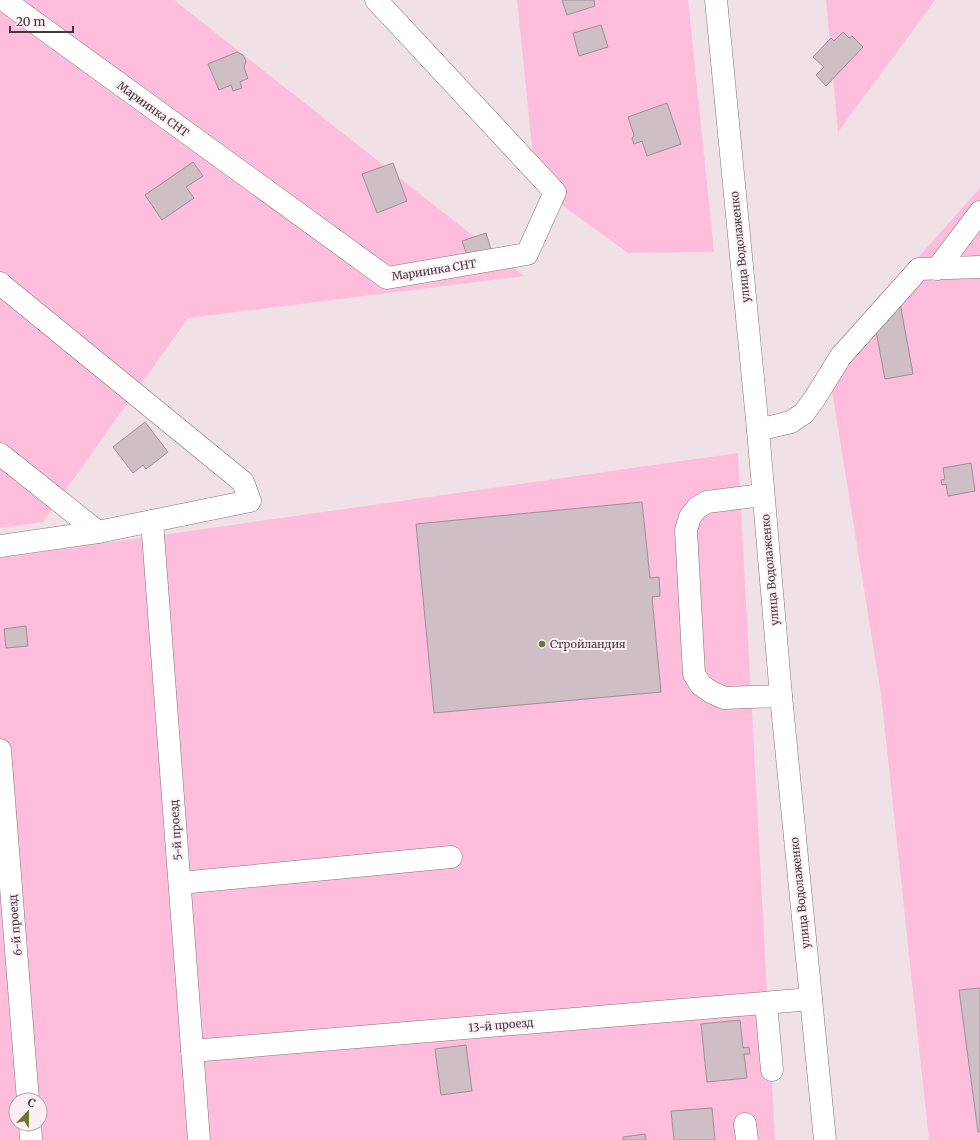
<svg xmlns="http://www.w3.org/2000/svg" width="980" height="1140" viewBox="0 0 980 1140" font-family="Merriweather,serif">
	<style>
		.green { fill: #febedb; fill-rule: evenodd }
		.building { fill: #cdbfc5; stroke: #9d9096 }
		.lines { fill: none; stroke-linecap: round; stroke-linejoin: round }
		.minor-casing { stroke: #807379; stroke-width: 23 }
		.major-casing { stroke: #807379; stroke-width: 23 }
		.minor { stroke: #fff; stroke-width: 22 }
		.major { stroke: #fff; stroke-width: 22 }
		.poi-dot { fill: #637c2e; stroke: #fdeef5; stroke-width: 1.5 }
		.labels { text-anchor: middle; stroke-width: 4; stroke-linejoin: round; paint-order: stroke }
		.street-label { font-size: 11px; fill: #3f393c; stroke: #fdeef5 }
		.poi-label { font-size: 11px; fill: #3f393c; stroke: #fdeef5; text-anchor: start }
	</style>
	<rect width="100%" height="100%" fill="#f0e1e7"/>
	<g class="green">
		<path d="M0 0H174L524 276 188 318 43 522 0 528Z"/>
		<path d="M517 0H688L714 252 628 253 536 186Z"/>
		<path d="M826 0H935L838 132Z"/>
		<path d="M980 188V1140H929L881 694 827 360Z"/>
		<path d="M738 453 775 1140H0V558ZM16 1100H40V1124H16Z"/>
	</g>
	<g class="building">
		<path d="M562 0H594L595 6 567 15Z"/>
		<path d="M601 25 608 47 579 56 573 33Z"/>
		<path d="M843 32 849 38 852 36 863 47 826 86 816 75 824 67 813 57 831 38 834 41Z"/>
		<path d="M237 52 243 55 246 61 244 68 248 78 240 82 242 88 233 91 231 85 219 90 208 64Z"/>
		<path d="M667 103 681 144 647 156 642 141 634 144 632 139 634 135 628 117Z"/>
		<path d="M193 162 203 176 186 187 194 198 162 220 145 195Z"/>
		<path d="M393 163 407 201 377 213 362 174Z"/>
		<path d="M486 233 494 259 471 267 462 241Z"/>
		<path d="M900 303 913 374 885 379 875 326Z"/>
		<path d="M145 422 168 452 146 469 143 465 133 473 113 447Z"/>
		<path d="M971 463 975 491 948 496 946 484 942 485 941 480 945 479 943 468Z"/>
		<path d="M642 502 650 578 659 577 660 596 652 597 661 692 434 713 416 524Z"/>
		<path d="M26 626 28 646 6 648 4 629Z"/>
		<path d="M980 988V1132H978L959 990Z"/>
		<path d="M740 1020 743 1048 749 1047 750 1054H744L747 1078 707 1082 701 1024Z"/>
		<path d="M466 1045 472 1091 441 1095 435 1049Z"/>
		<path d="M712 1108 715 1140H674L671 1111Z"/>
		<path d="M645 1134 646 1140H623V1137Z"/>
	</g>
	<g class="lines">
		<defs>
			<g id="minor">
				<path d="M4 0 387 278 527 254 555 192 376 0"/>
				<path d="M937 269 980 212"/>
				<path d="M0 283 3 286 243 482 250 501 98 532"/>
				<path d="M758 430 791 422 804 413 815 398 841 356 919 269 980 267"/>
				<path d="M0 454 98 532 0 546"/>
				<path d="M763 495 707 502 697 508 690 517 686 530 694 674 701 685 711 692 724 698 781 696"/>
				<path d="M152 521 199 1140"/>
				<path d="M0 750 28 1100"/>
				<path d="M180 883 451 857"/>
				<path d="M766 1003 772 1070"/>
				<path d="M192 1051 811 999"/>
				<path d="M30 1124 31 1140"/>
				<path d="M745 1124 747 1140"/>
			</g>
			<path id="major" d="M716 0 758 430 781 696 825 1140"/>
		</defs>
		<use href="#minor" class="minor-casing"/>
		<use href="#major" class="major-casing"/>
		<use href="#minor" class="minor"/>
		<use href="#major" class="major"/>
	</g>
	<circle class="poi-dot" cx="542" cy="644" r="4"/>
	<g class="labels">
		<g class="street-label">
			<text transform="translate(153 109) rotate(36)" y="4">Мариинка СНТ</text>
			<text transform="translate(740 247) rotate(-96)" y="4">улица Водолаженко</text>
			<text transform="translate(434 270) rotate(-9)" y="4">Мариинка СНТ</text>
			<text transform="translate(770 570) rotate(-95)" y="4">улица Водолаженко</text>
			<text transform="translate(176 830) rotate(-94)" y="4">5-й проезд</text>
			<text transform="translate(800 893) rotate(-96)" y="4">улица Водолаженко</text>
			<text transform="translate(15 925) rotate(-95)" y="4">6-й проезд</text>
			<text transform="translate(501 1025) rotate(-5)" y="4">13-й проезд</text>
		</g>
		<g class="poi-label">
			<text x="550" y="648">Стройландия</text>
		</g>
	</g>
	<g transform="translate(28 1112) rotate(22)"><circle r="19" fill="#fdeef5" stroke="#b1a6ab"/>
	<path d="M0-3L7 15L0 10L-7 15Z" fill="#637c2e"/>
	<text y="-6" font-size="11" font-weight="bold" text-anchor="middle" fill="#3f393c">С</text>
	</g>
	<path d="M10 26v6h63v-6" fill="none" stroke="#3f393c" stroke-width="2"/>
	<text x="16" y="26" font-size="12" fill="#3f393c" stroke="#fdeef5" stroke-width="3" paint-order="stroke">20 m</text>
</svg>
